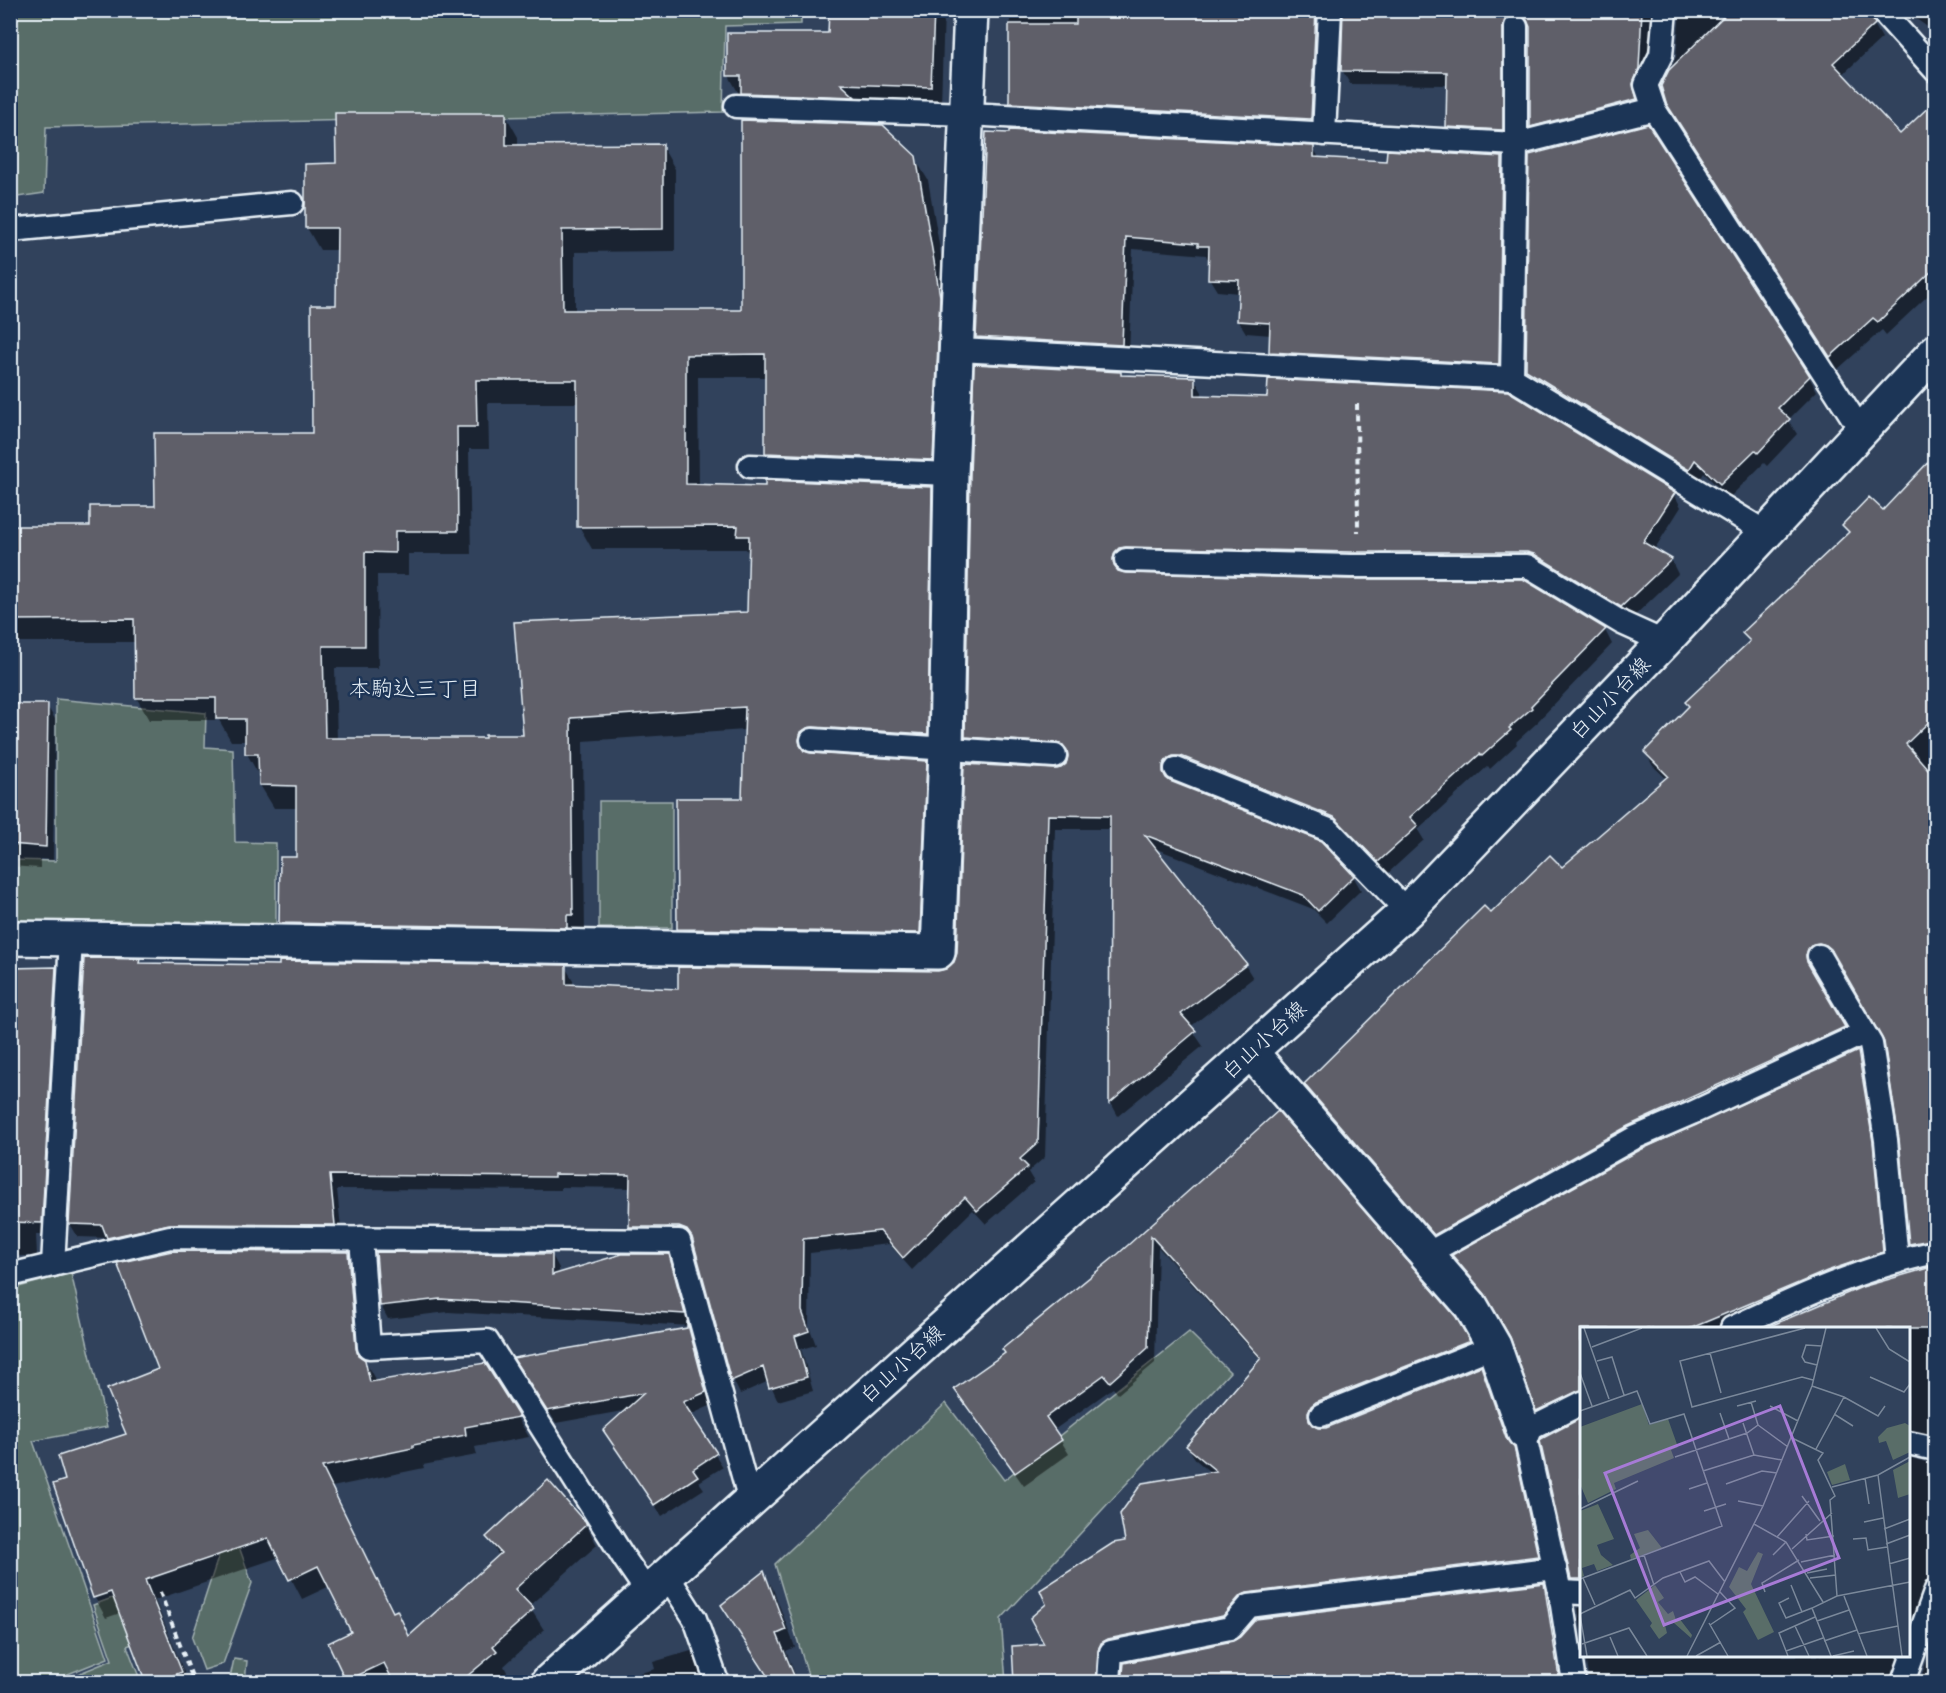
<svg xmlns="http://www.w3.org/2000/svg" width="1946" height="1693" viewBox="0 0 1946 1693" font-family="Itim,'Klee One',sans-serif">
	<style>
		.green { fill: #596d68; stroke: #a0afb0; stroke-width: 1.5 }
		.shadow { fill: #0007; fill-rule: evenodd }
		.building { fill: #5f5f69; stroke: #e8f1f8; stroke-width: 1.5; fill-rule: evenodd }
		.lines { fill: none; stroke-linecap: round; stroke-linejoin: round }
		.lane-casing { stroke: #e8f1f8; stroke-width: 27 }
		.street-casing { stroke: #e8f1f8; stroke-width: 38 }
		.secondary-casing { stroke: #e8f1f8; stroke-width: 38 }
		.path { stroke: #e8f1f8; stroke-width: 4; stroke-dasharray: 6 4.5; stroke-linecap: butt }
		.lane { stroke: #1d3557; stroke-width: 22 }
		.street { stroke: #1d3557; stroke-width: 33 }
		.secondary { stroke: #1d3557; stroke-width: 33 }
		.labels { text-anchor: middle; stroke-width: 5; stroke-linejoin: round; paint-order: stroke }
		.street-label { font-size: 21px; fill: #e8f1f8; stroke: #1d3557 }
		.neighbourhood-label { font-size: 22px; fill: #e8f1f8; stroke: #1d3557 }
		.inset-road { fill: none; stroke: #7a889a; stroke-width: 1.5 }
		.view { fill: #a77bd6; fill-opacity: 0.15; stroke: #a77bd6; stroke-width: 3 }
		.inset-edge { fill: none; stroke: #e8f1f8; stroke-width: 3 }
	</style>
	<rect width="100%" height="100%" fill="#31425c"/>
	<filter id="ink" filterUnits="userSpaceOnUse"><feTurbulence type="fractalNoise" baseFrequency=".0167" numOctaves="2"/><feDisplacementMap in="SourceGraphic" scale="12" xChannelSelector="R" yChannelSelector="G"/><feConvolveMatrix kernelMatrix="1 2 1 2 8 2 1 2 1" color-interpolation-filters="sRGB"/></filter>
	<g filter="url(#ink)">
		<g class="green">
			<path d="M11 11H801V24L725 26 723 112 46 127 44 193 11 198Z"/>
			<path d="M56 699 206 713 205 747 233 749 235 842 276 843V937L11 932V860L56 861Z"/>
			<rect x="599" y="801" width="73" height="127"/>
			<path d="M71 1273 107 1427 33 1441 108 1658 48 1682H11V1289Z"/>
			<path d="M1189 1332 1230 1372 1001 1619 1006 1682H810L775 1564 946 1403 1004 1480Z"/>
			<path d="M233 1530 252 1583 223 1664 204 1670 192 1638 225 1536Z"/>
			<path d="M145 1586 163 1632 127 1646 141 1682H58L112 1660 93 1605Z"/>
			<path d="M234 1659 247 1661 245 1682H229Z"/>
		</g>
		<g class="shadow">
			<path d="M830 10H944L941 105 753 111 744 95 739 94 729 76V34H830Z"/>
			<path d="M1010 10H1335L1318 132 1018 116 1010 102Z"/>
			<path d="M1341 10H1672L1643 113 1539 140 1531 126V29L1525 27 1510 143 1456 140 1448 126V85L1350 84 1342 70 1345 12Z"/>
			<path d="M1677 10H1886L1879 14 1875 21V26L1882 38 1842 75 1900 136 1936 103V288L1886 335 1882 330 1838 369 1676 117 1662 86 1676 57 1680 12Z"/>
			<path d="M1893 10H1936V33L1909 14 1904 18Z"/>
			<path d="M505 114 518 137V146H662L675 169V251L575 252V311H742L914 157 928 180 952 320 945 482 780 475 766 453 767 377H698L699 486 931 488 944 511 940 756 820 750 814 755 926 763 939 785 932 955 692 952 679 929 744 799 745 730 583 741 585 937 294 946 281 923 297 859V808H274L260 785V777L247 754 246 741H231L219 720H149L136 697V642H10V527H92L156 508 314 434 338 307V250H320L307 228 337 165ZM488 403H578L579 526 592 549H746L750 556 749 613 525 736 486 740H337L335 668H378L377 575H408V554H471L469 449H489Z"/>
			<path d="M988 134 1313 148 1320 159 1388 163 1501 158 1509 171 1505 376 1278 365 1270 352 1271 335 1246 333 1238 320 1239 293 1217 291 1209 278 1210 259 1207 258 1206 255 1133 249 1129 357 985 350 977 337Z"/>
			<path d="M1527 370 1809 377 1817 391 1788 420 1797 434 1767 466 1764 463 1729 498 1704 473 1698 483 1536 385Z"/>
			<path d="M1120 373 1122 377 1194 379 1202 392V396L1674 494 1681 507 1654 550 1671 560 1678 574 1630 620 1543 568 1122 566 1120 573 1605 630 1612 644 1538 721V722L1516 742 1517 744 1490 769 1488 766 1418 830 1424 840 1387 874 1343 831 1175 772 1170 783 1353 876 1361 890 1327 923 1313 909 1154 848 1245 965 1253 978 1190 1027 1203 1046 1118 1116 1111 1103V829H1055L1045 1157 1028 1172 1034 1182 986 1224 973 1210 912 1270 889 1244 810 1253 809 1326 816 1345 801 1349 813 1391 778 1401 769 1381 740 1394 733 1380 695 1243 688 1241 638 1240 630 1227 631 1188 561 1187V1190L337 1189 342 1238 116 1251 109 1238 78 1237 70 1224 139 960 141 965 565 967 573 980V986L679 990 938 972 947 970 955 963 1055 771 1062 769 1067 765 1070 758 974 750 966 736Z"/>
			<path d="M1936 457V1254L1919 1258 1911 1244 1901 1138 1884 1037 1840 963 1834 958 1828 956 1814 964 1813 971 1814 977 1852 1041 1635 1140 1443 1248 1314 1099 1306 1085 1491 915 1562 869 1667 779 1653 766 1645 752 1690 708 1687 703 1750 643 1744 633 1849 534 1844 525 1883 512Z"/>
			<path d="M10 706H47L55 719 53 860 40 859V868L10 866Z"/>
			<path d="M10 969H55L62 980 48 1234H36L37 1256H10Z"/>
			<path d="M1858 1052 1865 1065 1879 1156 1889 1265 1734 1328H1582V1399L1545 1423 1538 1410 1512 1336 1495 1307 1461 1269 1454 1256Z"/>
			<path d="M1277 1113 1454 1318 1476 1355 1318 1420 1315 1428 1326 1429 1480 1368 1488 1381 1511 1446 1521 1463 1545 1570 1247 1611 1116 1652 1104 1682H1018L1127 1542 1212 1474 1196 1460 1187 1446 1261 1360 1158 1247 1155 1363 1118 1394 1113 1388 1054 1430 1069 1454 1024 1486 956 1390 1006 1354Z"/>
			<path d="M348 1253 359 1274 366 1363 376 1381 484 1364 529 1437 475 1447 477 1455 423 1465 424 1468 332 1487 394 1613 396 1612 410 1638 499 1556 488 1537 586 1525 597 1545 529 1606 544 1630 504 1666 507 1672 494 1682H349L330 1644 353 1633 330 1586 302 1599 280 1557 155 1600 188 1682H147L120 1613 106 1618 95 1598 55 1485 67 1481 128 1435 160 1369Z"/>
			<path d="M552 1255 559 1268V1274L668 1256 675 1269 691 1326 448 1312 388 1319 381 1306Z"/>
			<path d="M1936 1268V1447L1908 1446V1328L1862 1289Z"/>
			<path d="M689 1327 693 1335 712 1405 690 1415 723 1467 699 1482 704 1489 662 1516 613 1443 628 1410 556 1423 523 1370 689 1329Z"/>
			<path d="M1582 1420V1593L1572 1578 1542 1440Z"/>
			<path d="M1908 1457 1936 1464V1593L1901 1682H1589L1585 1656H1908Z"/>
			<path d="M764 1573 773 1589 795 1647 786 1651 798 1682H752L766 1672Z"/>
			<path d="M1543 1585 1551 1598 1565 1682H1124Z"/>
			<path d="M1582 1607V1633L1578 1608Z"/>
			<path d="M1936 1636V1682H1919Z"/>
			<path d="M691 1651 700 1668 705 1682H642L640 1673 655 1669 653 1662Z"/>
		</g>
		<g class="building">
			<path d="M829 10H934L931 87 841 84 855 97 741 93V76H727V33H828Z"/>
			<path d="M1076 10H1316L1311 119 1009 103V24H1076Z"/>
			<path d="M1343 10H1423V13L1512 14 1505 20 1503 27V130L1446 127 1447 72 1341 71Z"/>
			<path d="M1521 10H1642L1639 68 1633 84 1637 99 1530 127V27L1527 20 1520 15Z"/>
			<path d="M1730 10H1868L1875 24 1833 63 1900 134 1935 101V268L1878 322 1873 318 1830 357 1666 103 1661 86 1669 70Z"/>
			<path d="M335 113H506V145L663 144V229L562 230 563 310H741V120L883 125 916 156 940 296 933 460 765 453V354L686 355V484L765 486V480L932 487 928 734 813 727 807 728 801 732 799 740 800 745 804 751 811 753 927 761 920 933 677 929 676 798H742L745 707 571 718 573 915H567V928L279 923 280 857H296V786L259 785 258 754H245V719H216V698H135L134 619 10 620V526H90V506H155L154 433H312L311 305H336L337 228H305V164L336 163ZM476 380H577V527L738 526 737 536H749L747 612 514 622 523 735H485V738H325L323 646H365V552L395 553V531H458L457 427H477Z"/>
			<path d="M1648 124 1810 376 1778 408 1790 419 1758 453 1755 450 1720 484 1695 460 1689 470 1526 370 1529 155Z"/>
			<path d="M1009 130 1314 146V157L1386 161 1387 150 1502 157 1499 364 1269 352 1270 323 1237 321 1239 280 1208 279 1209 246H1198V243L1126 237 1122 345 976 337 986 132 1009 133Z"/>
			<path d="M974 364 1121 372V375L1195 377V395L1267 397 1268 379 1508 391 1675 493 1643 542 1672 559 1621 607 1534 554 1527 552H1351L1126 547 1119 548 1115 552 1113 559 1114 566 1118 571 1126 573 1351 579H1523L1606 629 1531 706 1532 708 1509 728 1511 730 1482 756 1480 754 1410 817 1418 826 1378 862 1334 817 1181 756H1173L1167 759 1163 765V772L1166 778 1170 781 1321 841 1354 876 1318 911 1303 895 1145 835 1247 964 1181 1014 1196 1031 1109 1104 1110 816 1048 815 1038 1143 1020 1159 1028 1167 977 1211 965 1197 903 1258 880 1231 803 1239 802 1311 809 1331 795 1336 807 1377 769 1388 763 1367 731 1381 692 1237 687 1230 679 1227H629L630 1175 554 1174V1177L330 1175 335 1225 170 1224 107 1238 102 1225 69 1224 84 958 140 959 139 963 279 965V961L566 965V984L678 989V967L938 971 946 969 954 962 957 953 964 764 1055 769 1061 768 1066 764 1068 756 1067 750 1063 745 1056 743 965 737 970 475Z"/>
			<path d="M1935 455V716L1906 744 1935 777V1239L1909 1244 1899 1139 1884 1042 1831 949 1826 945 1819 943 1813 944 1808 949 1806 956 1807 962 1845 1027 1628 1126 1434 1235 1304 1084 1484 906 1491 913 1550 855 1562 867 1668 776 1644 752 1689 706 1685 702 1750 641 1742 633 1849 532 1842 525 1869 497 1883 510Z"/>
			<path d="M10 704H48L46 847 10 844Z"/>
			<path d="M56 967 42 1223 10 1222V968Z"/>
			<path d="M1858 1051 1873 1142 1883 1252 1827 1271 1689 1329H1581V1390L1536 1411 1510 1337 1485 1294 1452 1255 1640 1150Z"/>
			<path d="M1278 1111 1456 1317 1470 1341 1316 1402 1311 1406 1308 1412 1309 1421 1312 1425 1318 1428H1326L1481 1366 1506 1438 1514 1447 1538 1556 1247 1593 1239 1597 1223 1616 1108 1639 1101 1643 1098 1651 1096 1683H1014L1012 1646 1044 1644 1030 1618 1046 1604 1040 1590 1113 1543 1125 1541 1120 1514 1142 1483 1216 1471 1186 1446 1261 1358 1151 1236 1148 1348 1110 1382 1104 1375 1046 1417 1062 1440 1015 1473 954 1389 1005 1353 1002 1349 1118 1254Z"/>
			<path d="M172 1251 348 1252 356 1348 358 1355 365 1360 370 1382 485 1363 519 1417 465 1427 466 1435 413 1445V1448L322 1467 393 1612 397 1610 409 1636 501 1553 486 1537 548 1480 584 1521 587 1524 515 1589 534 1609 493 1646 497 1651 459 1683H394L384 1663 346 1681 328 1643 351 1632 318 1566 289 1580 268 1538 145 1580 182 1672 154 1683H146L111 1592 93 1598 53 1484 65 1480 58 1456 126 1434 107 1389 158 1369 117 1263Z"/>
			<path d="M376 1252 552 1254V1275L622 1254H669L685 1314 440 1299 380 1306Z"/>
			<path d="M1935 1266V1329H1763L1862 1287Z"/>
			<path d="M687 1321 706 1392 683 1402 717 1453 693 1469 698 1476 654 1505 603 1430 644 1393 547 1411 513 1358 687 1328Z"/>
			<path d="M1581 1418V1579H1571L1540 1441 1541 1439Z"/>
			<path d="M764 1571 786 1630 777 1634 797 1683H772L721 1605Z"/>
			<path d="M1544 1583 1560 1683H1122L1124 1663 1233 1641 1240 1637 1256 1619Z"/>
		</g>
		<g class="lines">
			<defs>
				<g id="lane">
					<path d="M1881 10 1936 71"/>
					<path d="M736 106 968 114 1516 144 1654 109 1646 85 1661 55 1665 10"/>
					<path d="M1654 109 1862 432"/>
					<path d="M1324 134 1330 10"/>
					<path d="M10 230 292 203"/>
					<path d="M958 350 1512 378 1765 532"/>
					<path d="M1512 378 1516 144V27"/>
					<path d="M750 466 951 474"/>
					<path d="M1126 560 1351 566H1527L1622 623 1664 642"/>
					<path d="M812 740 1055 756"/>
					<path d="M1176 769 1329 830 1407 911"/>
					<path d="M1819 956 1871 1044 1886 1140 1897 1260"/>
					<path d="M361 1238 369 1347 487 1341 624 1558 648 1593"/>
					<path d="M1427 1254 1634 1138 1692 1113 1864 1033"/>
					<path d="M53 1265 71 939"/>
					<path d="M10 1275 170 1237 679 1241 750 1501"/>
					<path d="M1732 1328C1798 1297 1864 1267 1936 1252"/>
					<path d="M1321 1415 1494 1346"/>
					<path d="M1908 1443 1936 1449"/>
					<path d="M667 1575 695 1619 717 1682"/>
					<path d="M1560 1592 1582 1593"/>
					<path d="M1109 1682 1111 1652 1230 1628 1249 1606 1555 1568"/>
					<path d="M1574 1682 1560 1592 1524 1432 1582 1403"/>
					<path d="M1903 1682 1936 1590"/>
				</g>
				<g id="street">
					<path d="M10 938 938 952 946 749 951 474 971 10"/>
					<path d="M1251 1052 1471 1306 1494 1346 1524 1432"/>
				</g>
				<path id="secondary" d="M548 1682 1407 911 1664 642 1936 351"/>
			</defs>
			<use href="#lane" class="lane-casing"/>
			<use href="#street" class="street-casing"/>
			<use href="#secondary" class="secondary-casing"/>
			<g class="path">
				<path d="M1357 404 1358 532"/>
				<path d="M160 1592 194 1682"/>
			</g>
			<use href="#lane" class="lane"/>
			<use href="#street" class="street"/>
			<use href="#secondary" class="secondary"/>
		</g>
	</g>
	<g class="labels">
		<g class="street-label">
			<text transform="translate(1610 698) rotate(-46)" y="7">白山小台線</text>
			<text transform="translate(1264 1040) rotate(-42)" y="7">白山小台線</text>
			<text transform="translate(902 1364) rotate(-42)" y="7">白山小台線</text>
		</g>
		<g class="neighbourhood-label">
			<text x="415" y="696">本駒込三丁目</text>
		</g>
	</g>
	<g transform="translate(1580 1327)">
		<rect width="330" height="330" fill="#31425c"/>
		<path d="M62 77 69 98 88 92 98 120 91 123 94 131 34 156 36 162 8 176 0 157V100ZM325 96 330 99V125L313 133 306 114 299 116 298 110 307 101ZM330 134V167L318 171 313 143ZM265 137 270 153 252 158 247 145ZM18 177 34 212 17 218 21 228 33 238 17 244 14 237 2 241 4 249 0 251V184ZM68 203 82 221 51 232 50 228 60 221 54 207ZM178 225 183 227 171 257 194 305 178 313 163 285 166 282 149 260 159 240 167 244ZM75 258 84 271 78 275 88 287 93 284 96 293 99 291 112 308 111 311 94 296 85 298 87 306 79 312 70 299 72 296 56 273Z" fill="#596d68"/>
		<path class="inset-road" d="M4 1 29 72M225 1 100 34 112 80 222 50 233 53M296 1 309 22 330 35M12 20 62 1M130 26 141 66M17 34 32 30 44 68M237 38 225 35 222 30 226 18 242 19M0 46 12 79M290 50 324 65 330 57M232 59 264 70 298 89 305 79M157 79 176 74M190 79 218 94M0 84 57 64 70 97 104 87 142 199 0 252M140 86 149 112M254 87 273 99M163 96 174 128M178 98 208 120M212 111 243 126 238 133 255 169 250 173 257 269M236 122 264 70M95 130 167 106 178 98 171 75M123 144 174 128 202 133M298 148 322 329M285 151 289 177M146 157 182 144 197 146M252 160 298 148 330 130M109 162 127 156M222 169 240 194M158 174 183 179M0 182 58 154M124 184 146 177M284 195 303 191M174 197 206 215 243 275M304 202 330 192M226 207 227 213 254 209M197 210 229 174M273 212 286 211 288 223 307 220M306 217 330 208M212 222 252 186M64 228 74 258M193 228 206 215M221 235 255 228M309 237 330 231M100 245 105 255 115 250 138 267M227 246 247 242M3 251 15 278M230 251 256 248M211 258 222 285M185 265 182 256 219 233M264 269 287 329M209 271 199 276 206 291 232 281M0 287 50 263 55 271 83 251 129 234 145 255M0 288 7 329M237 294 269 283M129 296 148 329M130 298 155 281 140 265M215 299 229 329M278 307 318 299M30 310 38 329M244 314 277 303M2 317 49 301 67 329M206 324 243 311M107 329 183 179 232 59 246 1M116 329 141 315M208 329 199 306 235 290M251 329 232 281 257 269 330 255M253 329 274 324"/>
		<path class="view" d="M200 79 259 231 84 298 25 146Z"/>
		<rect width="330" height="330" class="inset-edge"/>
	</g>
	<rect width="1946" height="1693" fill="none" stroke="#1d3557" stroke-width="36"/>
	<rect x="18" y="18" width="1910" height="1657" fill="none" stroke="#e8f1f8" stroke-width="2" filter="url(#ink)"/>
</svg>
